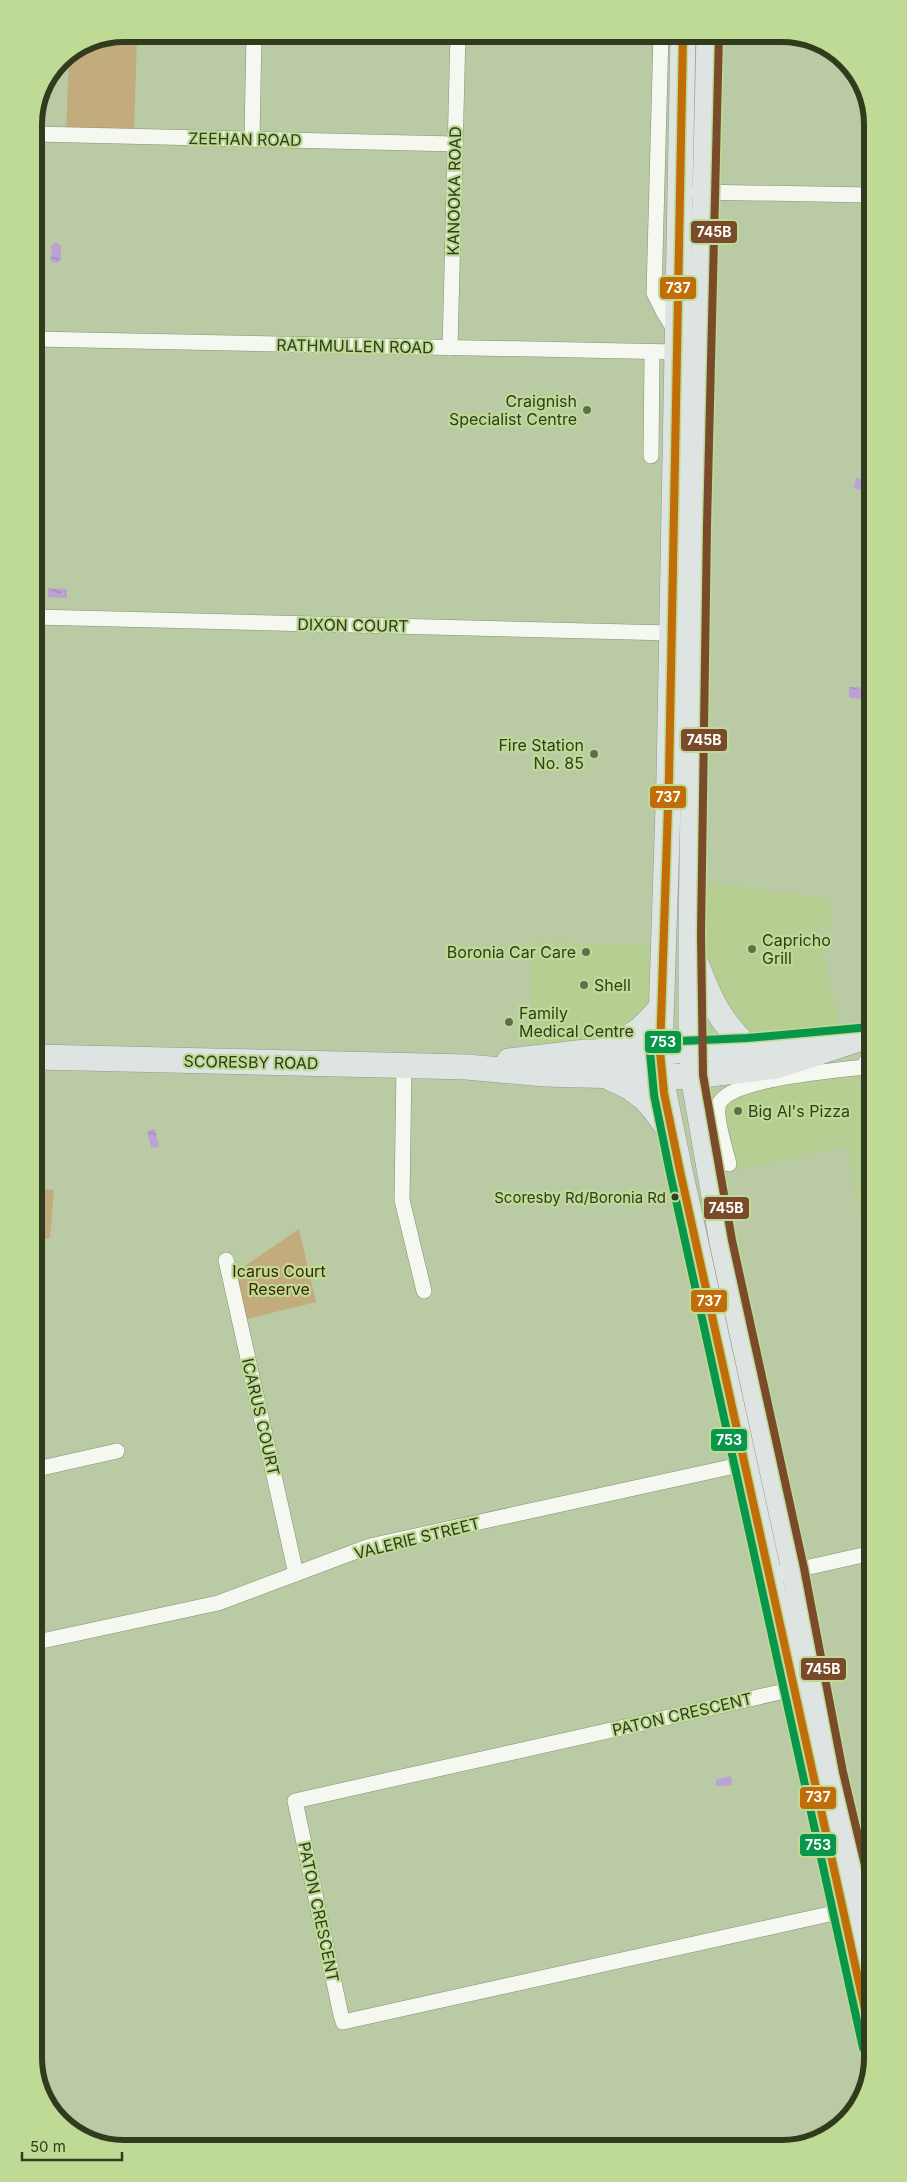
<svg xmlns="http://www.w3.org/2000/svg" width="907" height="2182" viewBox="0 0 907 2182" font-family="Inter,sans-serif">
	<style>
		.built { fill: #b6ce92 }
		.green { fill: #c2ab7c }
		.water { fill: url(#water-ripples) }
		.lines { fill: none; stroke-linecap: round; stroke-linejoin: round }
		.street-casing { stroke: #859173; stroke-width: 16 }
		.primary-casing { stroke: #8d9c90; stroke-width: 26 }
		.street { stroke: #f5f7f1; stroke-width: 15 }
		.primary { stroke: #dde4e1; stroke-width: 25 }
		.bus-1-casing { stroke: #beda94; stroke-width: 11 }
		.bus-2-casing { stroke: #beda94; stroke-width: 11 }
		.bus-3-casing { stroke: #beda94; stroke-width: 11 }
		.bus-1 { stroke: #c16d09; stroke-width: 8 }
		.bus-2 { stroke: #07964a; stroke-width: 8 }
		.bus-3 { stroke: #7a4b2a; stroke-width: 8 }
		.poi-dot { fill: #616e4e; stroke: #beda94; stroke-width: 2 }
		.bus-dot { fill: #313c1f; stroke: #beda94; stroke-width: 2 }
		.labels { text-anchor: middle; stroke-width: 4.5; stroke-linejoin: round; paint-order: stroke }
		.bus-label { font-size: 15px; fill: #313c1f; stroke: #beda94; text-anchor: end }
		.street-label { font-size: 16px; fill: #313c1f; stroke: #beda94 }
		.poi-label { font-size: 16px; fill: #313c1f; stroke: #beda94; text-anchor: start }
		.park-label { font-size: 16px; fill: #412400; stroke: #beda94 }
		.rim { fill: none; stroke: #313c1f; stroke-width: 6 }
		.line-badge { stroke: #beda94; stroke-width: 2 }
		.badge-label { font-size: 14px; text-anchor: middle; font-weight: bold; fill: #fff }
	</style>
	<defs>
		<pattern id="water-ripples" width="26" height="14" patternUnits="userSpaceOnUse" patternTransform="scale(1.25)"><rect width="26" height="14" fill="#bba1d4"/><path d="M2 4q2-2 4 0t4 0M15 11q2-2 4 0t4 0" fill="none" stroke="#9984ab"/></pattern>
	</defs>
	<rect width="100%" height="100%" fill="#bacaa4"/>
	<g class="built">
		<path d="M693 880 830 899 832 925 818 928 843 1040 748 1048 706 988Z"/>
		<path d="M532 942 664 944 661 1008 636 1034 530 1058Z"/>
		<path d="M871 1060V1215L861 1218 845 1146 725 1173 710 1099 724 1088Z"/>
	</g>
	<g class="green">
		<path d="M125 34H151H137L134 136 66 135 69 55 90 41Z"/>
		<path d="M36 1188 54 1190 50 1238 37 1241Z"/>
		<path d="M299 1229 316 1302 239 1321 229 1277Z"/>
	</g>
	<g class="water">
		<path d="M55 242 61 245V259L57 263 52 262 50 257 52 254 51 246Z"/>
		<path d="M856 478 869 481V492L854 488Z"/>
		<path d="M48 588 67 589V598L48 597Z"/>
		<path d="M849 687 867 688 866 699 849 698Z"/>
		<path d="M155 1129 159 1147 151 1148 147 1131Z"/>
		<path d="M729 1776 732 1779 731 1785 716 1786V1780Z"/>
	</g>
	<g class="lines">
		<defs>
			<g id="street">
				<path d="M661 34 654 293 663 311 676 332"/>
				<path d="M34 134 455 144"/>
				<path d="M252 139 254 34"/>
				<path d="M698 192 869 195"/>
				<path d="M34 339 676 352"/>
				<path d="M450 348 458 34"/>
				<path d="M651 456 652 353"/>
				<path d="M35 617 671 633"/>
				<path d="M404 1065 402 1200 424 1291"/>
				<path d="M729 1164C726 1151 714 1115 719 1104 730 1078 836 1071 863 1067L871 1054"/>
				<path d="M226 1260 296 1574"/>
				<path d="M37 1469 117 1451"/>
				<path d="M769 1576 872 1553"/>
				<path d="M37 1642 218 1603 370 1546 744 1464"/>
				<path d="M794 1689 295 1801 341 2015 343 2022 843 1911"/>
			</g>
			<g id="primary">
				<path d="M683 34 669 777 660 1052 664 1093 680 1171 873 2046"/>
				<path d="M709 34 697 526 691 934V1024L693 1076 722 1242 794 1570 833 1774 858 1884 873 1935"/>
				<path d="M696 963C710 1000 719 1020 748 1048"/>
				<path d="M606 1047C632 1039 643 1029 661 1008"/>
				<path d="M36 1057 467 1067 545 1074 662 1077 693 1076 777 1066 856 1040"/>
				<path d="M509 1061 586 1052H660L818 1042"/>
				<path d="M612 1079C639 1089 652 1104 667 1127"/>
			</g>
		</defs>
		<use href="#street" class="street-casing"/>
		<use href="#primary" class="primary-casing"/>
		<use href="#street" class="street"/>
		<use href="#primary" class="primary"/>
		<defs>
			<path id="bus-1" d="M683 34 669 777 660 1052 664 1093 680 1171 873 2046"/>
			<path id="bus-2" d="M863 2048 670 1173 654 1095 650 1052 652 1046 659 1042 747 1038 870 1027"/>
			<path id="bus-3" d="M719 34 707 526 701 934 703 1075 732 1240 804 1568 843 1772 873 1899"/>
		</defs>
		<use href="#bus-1" class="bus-1-casing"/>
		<use href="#bus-2" class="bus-2-casing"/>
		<use href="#bus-3" class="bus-3-casing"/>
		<use href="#bus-1" class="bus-1"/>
		<use href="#bus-2" class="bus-2"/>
		<use href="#bus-3" class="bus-3"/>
	</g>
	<g class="poi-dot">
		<circle cx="587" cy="410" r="5"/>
		<circle cx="594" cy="754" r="5"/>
		<circle cx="752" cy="949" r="5"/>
		<circle cx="586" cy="952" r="5"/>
		<circle cx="584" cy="985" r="5"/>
		<circle cx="509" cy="1022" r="5"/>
		<circle cx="738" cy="1111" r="5"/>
	</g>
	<circle class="bus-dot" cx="675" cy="1197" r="4.5"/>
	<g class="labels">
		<g class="bus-label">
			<text x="666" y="1203">Scoresby Rd/Boronia Rd</text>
		</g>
		<g class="street-label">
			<text transform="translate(245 139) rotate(1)" y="6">ZEEHAN ROAD</text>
			<text transform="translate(454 191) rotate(-89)" y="6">KANOOKA ROAD</text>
			<text transform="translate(355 346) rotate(1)" y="6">RATHMULLEN ROAD</text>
			<text transform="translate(353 625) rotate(1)" y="6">DIXON COURT</text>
			<text transform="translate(251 1062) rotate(1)" y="6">SCORESBY ROAD</text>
			<text transform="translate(261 1417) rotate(77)" y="6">ICARUS COURT</text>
			<text transform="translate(417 1538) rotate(-14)" y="6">VALERIE STREET</text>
			<text transform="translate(682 1714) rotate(-13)" y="6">PATON CRESCENT</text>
			<text transform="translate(319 1912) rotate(78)" y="6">PATON CRESCENT</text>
		</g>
		<g class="poi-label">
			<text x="577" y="407" text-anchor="end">Craignish<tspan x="577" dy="18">Specialist Centre</tspan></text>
			<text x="584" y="751" text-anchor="end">Fire Station<tspan x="584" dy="18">No. 85</tspan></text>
			<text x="762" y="946">Capricho<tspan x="762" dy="18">Grill</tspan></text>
			<text x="576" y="958" text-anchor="end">Boronia Car Care</text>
			<text x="594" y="991">Shell</text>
			<text x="519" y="1019">Family<tspan x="519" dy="18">Medical Centre</tspan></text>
			<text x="748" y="1117">Big Al's Pizza</text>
		</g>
		<g class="park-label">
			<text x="279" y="1277">Icarus Court<tspan x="279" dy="18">Reserve</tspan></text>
		</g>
	</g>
	<path d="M0 0H907V2182H0ZM124 42H782A82 82 0 0 1 864 124V2058A82 82 0 0 1 782 2140H124A82 82 0 0 1 42 2058V124A82 82 0 0 1 124 42Z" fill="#beda94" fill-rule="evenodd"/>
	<path class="rim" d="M124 42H782A82 82 0 0 1 864 124V2058A82 82 0 0 1 782 2140H124A82 82 0 0 1 42 2058V124A82 82 0 0 1 124 42Z"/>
	<g class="line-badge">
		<rect x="690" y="220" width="48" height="24" rx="5" fill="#7a4b2a"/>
		<rect x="659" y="276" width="38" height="24" rx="5" fill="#c16d09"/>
		<rect x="680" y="728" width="48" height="24" rx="5" fill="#7a4b2a"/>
		<rect x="649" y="785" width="38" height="24" rx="5" fill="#c16d09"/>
		<rect x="644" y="1030" width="38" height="24" rx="5" fill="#07964a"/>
		<rect x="703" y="1196" width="47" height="24" rx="5" fill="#7a4b2a"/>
		<rect x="690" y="1289" width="38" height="24" rx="5" fill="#c16d09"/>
		<rect x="710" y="1428" width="38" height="24" rx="5" fill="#07964a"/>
		<rect x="800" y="1657" width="47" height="24" rx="5" fill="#7a4b2a"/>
		<rect x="799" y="1786" width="38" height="24" rx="5" fill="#c16d09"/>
		<rect x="799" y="1833" width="38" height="24" rx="5" fill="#07964a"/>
	</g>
	<g class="badge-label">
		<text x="714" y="237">745B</text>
		<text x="678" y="293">737</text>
		<text x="704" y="745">745B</text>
		<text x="668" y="802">737</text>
		<text x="663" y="1047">753</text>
		<text x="726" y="1213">745B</text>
		<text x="709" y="1306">737</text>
		<text x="729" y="1445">753</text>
		<text x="823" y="1674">745B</text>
		<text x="818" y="1802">737</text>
		<text x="818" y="1850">753</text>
	</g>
	<path d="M22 2152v8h100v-8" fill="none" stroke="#313c1f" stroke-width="2.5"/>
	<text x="30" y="2152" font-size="15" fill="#313c1f" stroke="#beda94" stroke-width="4" paint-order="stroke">50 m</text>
</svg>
